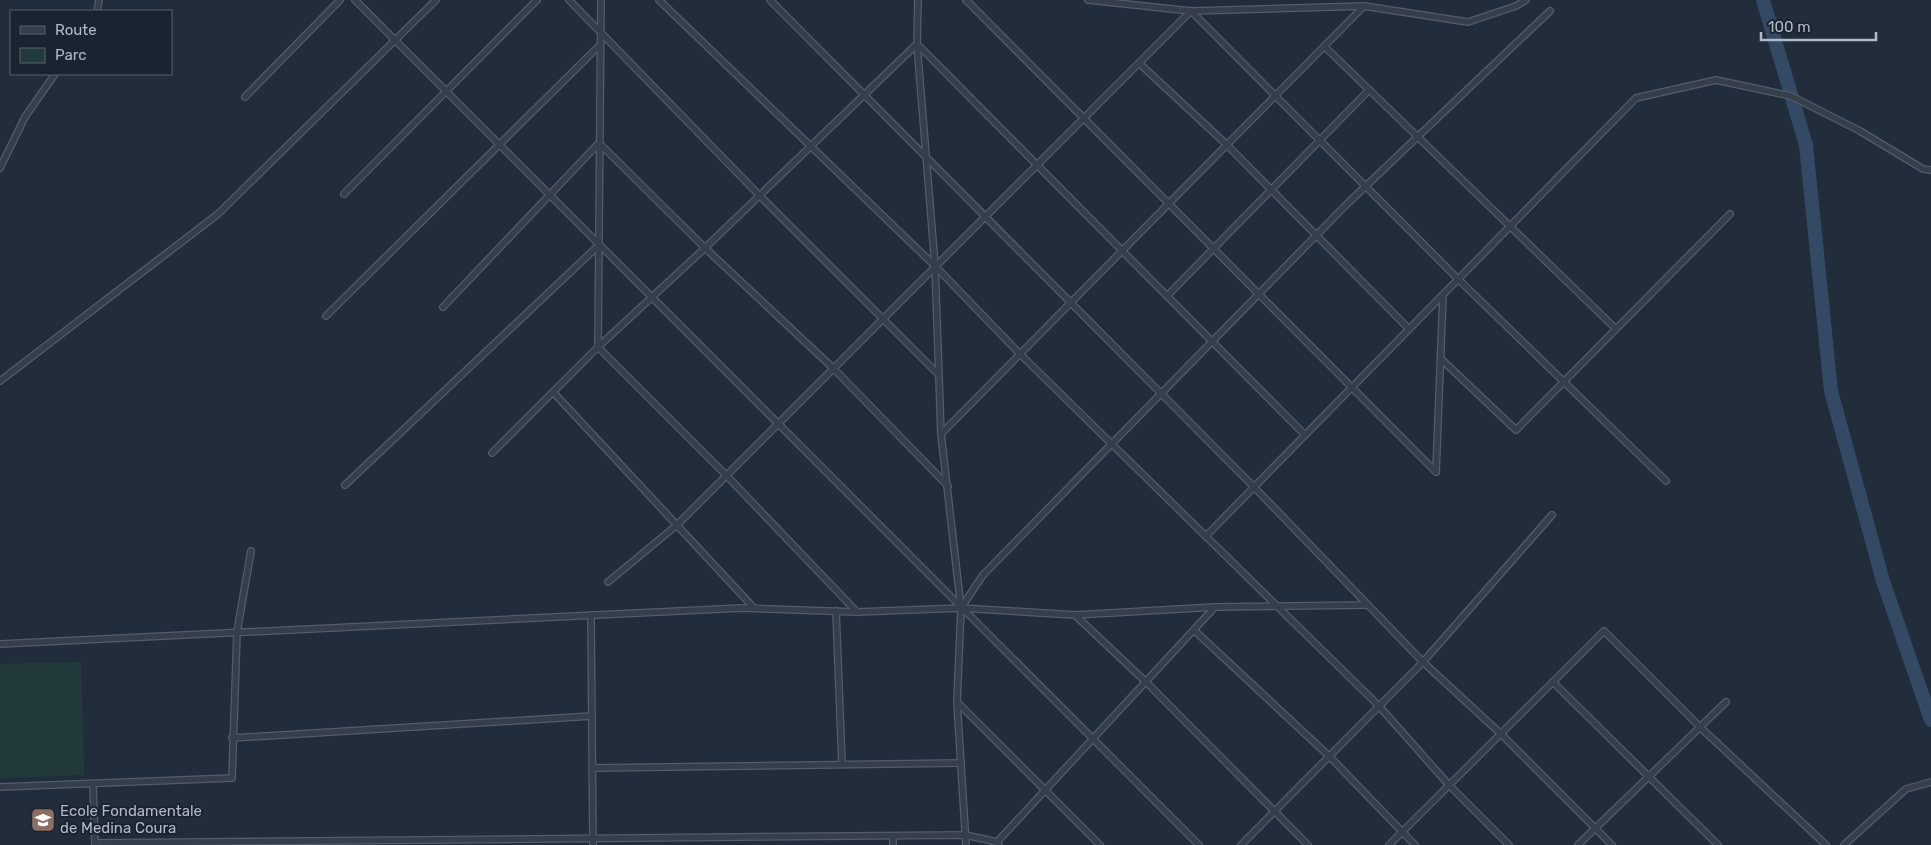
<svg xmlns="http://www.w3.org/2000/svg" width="1931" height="845" viewBox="0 0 1931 845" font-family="Rubik,sans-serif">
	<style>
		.green { fill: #233a3c }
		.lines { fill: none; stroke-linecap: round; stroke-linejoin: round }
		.river { stroke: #344963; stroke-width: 14 }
		.street-casing { stroke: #535d69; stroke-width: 8 }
		.street { stroke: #353f4b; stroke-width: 5.5 }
		.labels { text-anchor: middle; stroke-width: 4; stroke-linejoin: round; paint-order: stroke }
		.poi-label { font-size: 15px; fill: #b0bac7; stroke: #1a2430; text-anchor: start }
	</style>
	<rect width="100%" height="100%" fill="#212d3b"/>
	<path class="green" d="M81 662 84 775 0 778V664Z"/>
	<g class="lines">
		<path class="river" d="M1763 0 1806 145 1831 391 1883 581 1931 720"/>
		<defs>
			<g id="street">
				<path d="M355 0 1199 845"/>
				<path d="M569 0 759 195 937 373"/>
				<path d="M601 0 598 347 726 475 857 612"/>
				<path d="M659 0 935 266 1019 353 1379 706 1449 785 1509 845"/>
				<path d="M770 0 1254 487 1423 662 1501 734 1612 845"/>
				<path d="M918 0 917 44 935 266 941 434 961 608 957 702 966 845"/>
				<path d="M966 0 1436 472"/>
				<path d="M1088 0 1191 11 1364 6 1468 22 1516 6 1526 0"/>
				<path d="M97 11 99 0"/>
				<path d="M1324 46 1616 329"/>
				<path d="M1139 63 1226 144 1409 329"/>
				<path d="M245 97 340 0"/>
				<path d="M0 168 25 117 55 74"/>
				<path d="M344 194 537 0"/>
				<path d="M1167 296 1369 90"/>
				<path d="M443 307 599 143 705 248 833 368 948 486"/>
				<path d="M326 316 600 45"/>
				<path d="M1441 359 1516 430 1730 214"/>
				<path d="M0 381 218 214 436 0"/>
				<path d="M554 393 754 608"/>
				<path d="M941 434 1364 6"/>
				<path d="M492 453 598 347 705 248 917 44 1305 435"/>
				<path d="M1436 472 1443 295"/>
				<path d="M345 485 599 245"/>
				<path d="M1206 536 1636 98 1716 80 1791 96 1860 131 1923 169 1931 170"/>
				<path d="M608 582 677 525 1191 11 1458 279 1666 481"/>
				<path d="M961 608 1075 615 1215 607 1368 605"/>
				<path d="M836 611 842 764"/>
				<path d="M591 615 593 845"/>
				<path d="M1075 615 1146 682 1308 845"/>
				<path d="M1195 631 1329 756 1415 845"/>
				<path d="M0 644 742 608 857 612 961 608 983 575 1347 204 1550 11"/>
				<path d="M1553 682 1718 845"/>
				<path d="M957 702 1100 845"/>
				<path d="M232 738 592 716"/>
				<path d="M592 768 961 763"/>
				<path d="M93 784 95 845"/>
				<path d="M0 787 232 778 237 632 251 551"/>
				<path d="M893 836V845"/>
				<path d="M997 842 1215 607"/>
				<path d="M95 843 965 835 997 842 999 845"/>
				<path d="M1241 845 1423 662 1552 515"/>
				<path d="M1389 845 1604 631 1700 727 1826 845"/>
				<path d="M1578 845 1726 702"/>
				<path d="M1844 845 1906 789 1931 782"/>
			</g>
		</defs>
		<use href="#street" class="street-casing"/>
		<use href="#street" class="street"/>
	</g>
	<defs>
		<symbol id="school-square" viewBox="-11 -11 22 22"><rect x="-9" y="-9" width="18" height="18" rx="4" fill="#8d6e63" stroke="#1a2430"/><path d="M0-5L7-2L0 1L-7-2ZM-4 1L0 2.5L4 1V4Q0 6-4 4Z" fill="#fff"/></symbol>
	</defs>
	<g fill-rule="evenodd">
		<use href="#school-square" x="29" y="806" width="28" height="28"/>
	</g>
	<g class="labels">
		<g class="poi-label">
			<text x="60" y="816">Ecole Fondamentale<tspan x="60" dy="17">de Medina Coura</tspan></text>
		</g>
	</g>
	<rect x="10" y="10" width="162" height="65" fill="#1a2430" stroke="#56606c"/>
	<rect x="20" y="26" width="25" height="8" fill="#353f4b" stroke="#56606c"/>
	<text x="55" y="35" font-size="15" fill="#b0bac7">Route</text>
	<rect x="20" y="48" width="25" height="15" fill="#233a3c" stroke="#56606c"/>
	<text x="55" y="60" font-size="15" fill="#b0bac7">Parc</text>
	<path d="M1761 32v8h115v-8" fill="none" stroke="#b0bac7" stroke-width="2.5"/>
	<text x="1768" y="32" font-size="15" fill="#b0bac7" stroke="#1a2430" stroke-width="4" paint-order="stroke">100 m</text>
</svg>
